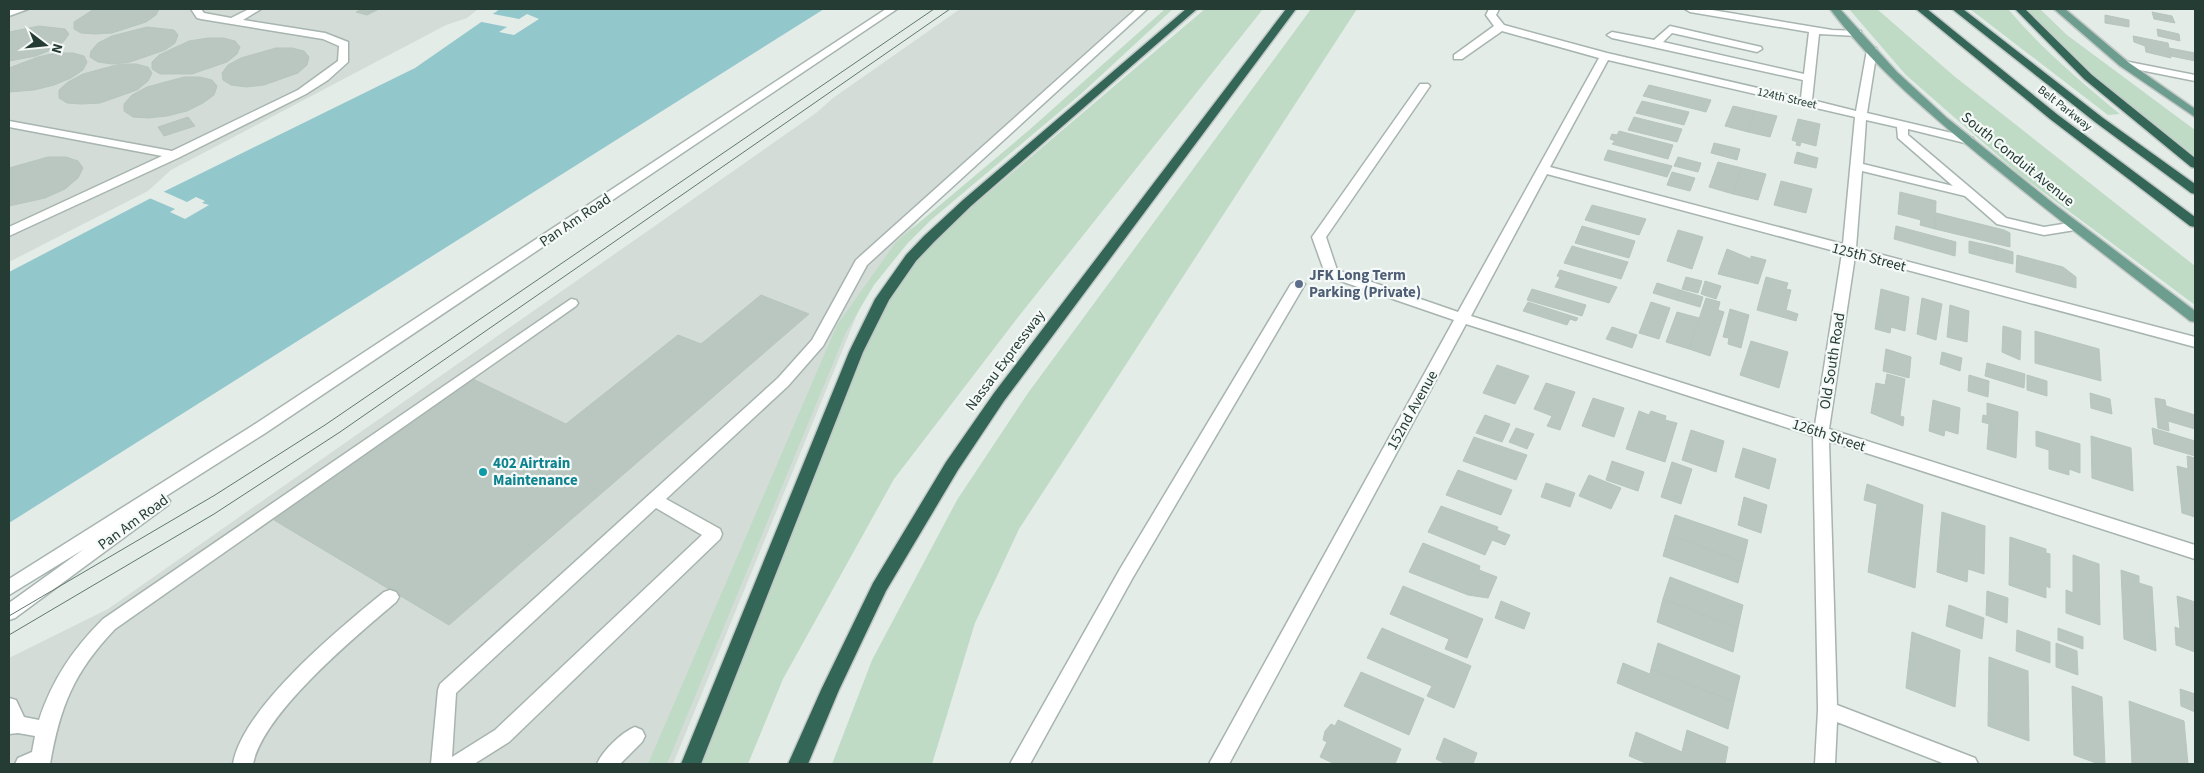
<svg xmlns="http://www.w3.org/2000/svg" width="2204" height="773" viewBox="0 0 2204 773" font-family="'Source Sans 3',sans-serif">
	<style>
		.built { fill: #d3dcd7 }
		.green { fill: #bfdbc5 }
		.water { fill: #92c7cc }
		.pier { fill: #e4ece8 }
		.building { fill: #bac7c1; stroke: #b7c5bf }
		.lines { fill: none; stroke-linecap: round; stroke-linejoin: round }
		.minor-casing { stroke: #a7b4af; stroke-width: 3 }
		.major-casing { stroke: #c2c8c6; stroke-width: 3 }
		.highway-casing { stroke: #c2c8c6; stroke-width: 3 }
		.minor { fill: #fff; fill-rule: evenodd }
		.major { fill: #6d9d8e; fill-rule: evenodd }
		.highway { fill: #346658; fill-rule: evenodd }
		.tram { stroke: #607870; stroke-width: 1 }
		.service-dot { fill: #5c6f8a; stroke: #f5f9f7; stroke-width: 2 }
		.culture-dot { fill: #0f9aa8; stroke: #f5f9f7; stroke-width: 2 }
		.labels { text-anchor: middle; stroke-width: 4.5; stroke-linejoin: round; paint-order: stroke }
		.far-street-label { font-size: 12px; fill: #253c35; stroke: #f5f9f7 }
		.street-label { font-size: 15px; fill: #253c35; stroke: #f5f9f7 }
		.service-label { font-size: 15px; font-weight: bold; fill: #4e5e75; stroke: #f5f9f7; text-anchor: start }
		.culture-label { font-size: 15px; font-weight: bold; fill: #0d838f; stroke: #f5f9f7; text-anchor: start }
	</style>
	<rect width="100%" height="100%" fill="#e4ece8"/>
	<g class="built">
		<path d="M9 9H478L467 18 446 25 171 170 148 191 9 262Z"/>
		<path d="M960 9H1150L924 214 874 273 673 764H9V658L108 609 816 113 833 98Z"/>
	</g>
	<g class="green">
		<path d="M1165 9H1173L1082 93 931 220 907 244 874 285 846 332 667 764H648L837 325 896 242 1028 131Z"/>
		<path d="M1205 9H1263L1019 316 894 479 783 679 748 764H702L872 331 907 271 953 223Z"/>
		<path d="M1311 9H1357L1019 529 975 623 932 764H832L872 660 957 500 1028 393Z"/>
		<path d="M1849 9H1877L1954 76 2195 266V305L2019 174 1906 75Z"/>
		<path d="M1970 9H2008C2041 48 2080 81 2120 114L2108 115Z"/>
		<path d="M2027 9H2040L2067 35 2195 130V156L2095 76Z"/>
	</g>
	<path class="water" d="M500 9H824L9 523V272L153 197 415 68Z"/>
	<g class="pier">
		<path d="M488 13 519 19 527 14 539 19 514 35 499 32 507 27 477 21Z"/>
		<path d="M160 190 187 202 196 197 205 201 202 203 209 205 185 219 170 212 175 209 147 197Z"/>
	</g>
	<g class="building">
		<path d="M94 9H159L156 15 146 22 112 33 95 34 81 33 74 29V22Z"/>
		<path d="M363 9H379L367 15 356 12Z"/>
		<path d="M2152 12 2172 16 2175 23 2154 19Z"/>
		<path d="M2105 15 2129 20V27L2105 23Z"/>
		<path d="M39 26 65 29 69 34 64 41 53 49 36 56 9 61V32Z"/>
		<path d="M147 27 174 30 178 35 175 43 165 50 130 62 112 64 98 62 90 57 91 51 98 43 112 36Z"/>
		<path d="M2157 29 2179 34 2180 41 2158 36Z"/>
		<path d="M2133 36 2168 43 2171 58 2146 52 2145 46 2134 42Z"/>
		<path d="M208 38H223L235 41 240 47 237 54 227 62 192 74H160L152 69V62L159 55 189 41Z"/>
		<path d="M276 48H292L304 51 309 57 307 65 298 73 264 85 246 87 231 85 223 80 222 73 228 65 241 58Z"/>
		<path d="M2169 48 2195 53V61L2171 56Z"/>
		<path d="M56 53H73L84 56 87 62 83 70 71 78 54 85 34 90 9 92V68L38 57Z"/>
		<path d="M120 64H136L148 67 152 73 148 81 137 90 100 103 81 104 67 103 59 98V90L68 82 83 74Z"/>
		<path d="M184 77H200L212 80 217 86 214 95 203 103 187 111 167 116 148 118 133 117 124 111V104L132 95 147 87Z"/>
		<path d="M1649 85 1711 100 1706 112 1643 96Z"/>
		<path d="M1642 101 1689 112 1684 125 1636 113Z"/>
		<path d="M1733 106 1755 111 1748 132 1725 126Z"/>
		<path d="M1755 111 1777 116 1770 137 1748 132Z"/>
		<path d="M188 117 195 126 164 136 158 127Z"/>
		<path d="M1634 117 1682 129 1677 142 1628 130Z"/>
		<path d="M1798 119 1820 124 1816 146 1801 142 1800 146 1796 145 1797 142 1792 140Z"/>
		<path d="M1619 131 1673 145 1668 159 1612 144 1615 141 1610 139 1612 134 1617 135Z"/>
		<path d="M1714 143 1740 149 1737 160 1711 153Z"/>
		<path d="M1608 150 1672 166 1667 177 1604 160Z"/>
		<path d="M1797 152 1818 158 1816 168 1794 163Z"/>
		<path d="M48 157H66L78 161 83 168 78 178 65 189 45 198 9 206V168Z"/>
		<path d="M1678 157 1701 163 1698 172 1674 166Z"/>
		<path d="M1718 162 1742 168 1733 194 1709 187Z"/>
		<path d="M1742 168 1766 174 1758 200 1733 194Z"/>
		<path d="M1672 172 1695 178 1690 191 1667 185Z"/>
		<path d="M1781 181 1812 189 1806 213 1774 205Z"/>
		<path d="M1900 192 1936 201 1935 229 1920 225 1921 220 1898 214Z"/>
		<path d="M1592 205 1646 219 1639 235 1585 220Z"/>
		<path d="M1936 213 2004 230 2010 233V247L1935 229Z"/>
		<path d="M1582 226 1635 241 1629 258 1575 243Z"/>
		<path d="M1896 226 1956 242 1955 256 1894 239Z"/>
		<path d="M1678 230 1703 237 1692 269 1667 261Z"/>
		<path d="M1969 241 1996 247V260L1969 253Z"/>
		<path d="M1572 246 1628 262 1621 279 1564 263Z"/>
		<path d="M1996 247 2013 252V264L1996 260Z"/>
		<path d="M1727 249 1751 259V256L1766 260 1758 284 1718 274Z"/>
		<path d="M2017 255 2063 267 2076 277V288L2016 272Z"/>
		<path d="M1560 270 1617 287 1609 303 1555 287 1560 277 1557 276Z"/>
		<path d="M1686 277 1702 281 1698 293 1682 289Z"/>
		<path d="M1766 277 1788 283 1786 289 1791 290 1786 310 1798 314 1796 321 1757 310Z"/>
		<path d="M1705 281 1721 286 1716 299 1701 294Z"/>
		<path d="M1657 283 1680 290 1676 300 1653 293Z"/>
		<path d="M1532 289 1586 305 1582 316 1527 300Z"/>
		<path d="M1881 289 1909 297 1905 331 1891 327 1890 333 1875 329Z"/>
		<path d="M1680 290 1703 297 1700 307 1676 300Z"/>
		<path d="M761 295 809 314 449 625 274 520 471 378 566 424 678 335 701 344Z"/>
		<path d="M1706 298 1720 302 1718 310 1724 312 1710 356 1689 349Z"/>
		<path d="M1922 298 1942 304 1936 340 1917 334Z"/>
		<path d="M1528 302 1578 318 1576 321 1570 319 1567 325 1523 311Z"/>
		<path d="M1651 302 1670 308 1659 339 1639 333Z"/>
		<path d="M1950 305 1969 311 1967 342 1947 337Z"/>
		<path d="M1730 309 1749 315 1741 348 1728 344 1729 338 1723 337Z"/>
		<path d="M1677 312 1699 318 1689 349 1666 342Z"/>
		<path d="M2003 326 2021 331 2020 360 2002 352Z"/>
		<path d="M1612 327 1637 335 1632 348 1606 339Z"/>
		<path d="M2035 331 2099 349 2101 381 2035 363Z"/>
		<path d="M1751 341 1788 352 1779 388 1740 375Z"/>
		<path d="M1886 349 1911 357 1909 378 1883 371Z"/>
		<path d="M1942 352 1962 358 1960 371 1940 364Z"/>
		<path d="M1987 363 2025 374 2024 388 1985 376Z"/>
		<path d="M1497 365 1529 376 1515 404 1483 393Z"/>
		<path d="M1887 374 1905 379 1900 416 1904 417 1903 426 1871 413 1876 383 1885 385Z"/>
		<path d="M1969 375 1989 381 1988 397 1968 391Z"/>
		<path d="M2027 375 2047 381V396L2027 390Z"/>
		<path d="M1546 383 1575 392 1560 430 1547 426 1552 416 1534 409Z"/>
		<path d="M2090 393 2110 399 2112 414 2091 408Z"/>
		<path d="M1593 398 1624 408 1614 437 1582 426Z"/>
		<path d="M2155 398 2165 400 2166 406 2195 415V429L2168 421 2169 431 2158 428Z"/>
		<path d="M1933 400 1960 408 1958 434 1945 430 1944 436 1929 431Z"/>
		<path d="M1987 403 2018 412 2016 458 1987 449 1989 424 1982 422 1983 415 1987 416Z"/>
		<path d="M1639 411 1649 415 1651 411 1666 416 1665 420 1677 423 1665 462 1626 449Z"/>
		<path d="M1485 415 1510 424 1502 442 1476 433Z"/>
		<path d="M1516 428 1534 434 1527 449 1509 442Z"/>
		<path d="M2152 428 2195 441V456L2154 444Z"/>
		<path d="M1691 430 1724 441 1716 472 1682 460Z"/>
		<path d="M2036 431 2080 444V473L2069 469V475L2049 469V450L2036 446Z"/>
		<path d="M2091 436 2131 448 2133 491 2092 478Z"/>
		<path d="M1474 437 1527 455 1516 480 1463 461Z"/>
		<path d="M1743 448 1776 459 1769 489 1735 477Z"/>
		<path d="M2187 456 2195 458V517L2182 513 2177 466 2188 469Z"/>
		<path d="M1612 461 1644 472 1638 491 1606 480Z"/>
		<path d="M1672 462 1692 469 1681 504 1661 497Z"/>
		<path d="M1458 470 1512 490 1501 515 1446 495Z"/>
		<path d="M1589 475 1621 488 1611 509 1579 496Z"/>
		<path d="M1546 483 1575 493 1570 507 1541 497Z"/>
		<path d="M1867 484 1923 505 1915 588 1868 572 1877 504 1864 500Z"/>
		<path d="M1744 497 1767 505 1761 533 1738 525Z"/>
		<path d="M1441 506 1498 527 1497 530 1510 535 1505 545 1492 540 1485 555 1428 532Z"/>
		<path d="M1942 512 1985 526 1984 574 1968 569 1967 582 1937 572Z"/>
		<path d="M1675 515 1748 540 1743 562 1669 535Z"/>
		<path d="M1669 535 1743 562 1738 583 1663 556Z"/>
		<path d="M2010 537 2046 549V553L2050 554V588L2046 586V598L2009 585Z"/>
		<path d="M1423 543 1480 566 1479 570 1497 577 1488 598 1468 595 1409 572Z"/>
		<path d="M2073 555 2099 564 2100 625 2066 613V590L2073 593Z"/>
		<path d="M2121 570 2139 576V583L2152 587 2156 651 2124 639Z"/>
		<path d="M1670 577 1743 605 1738 628 1663 599Z"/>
		<path d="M1403 586 1483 619 1467 658 1445 649 1449 639 1390 614Z"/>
		<path d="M1987 591 2008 598 2007 623 1986 615Z"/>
		<path d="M2177 596 2195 602V652L2176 645 2175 627 2180 629Z"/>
		<path d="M1663 599 1738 628 1733 652 1657 622Z"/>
		<path d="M1501 601 1530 613 1524 629 1495 618Z"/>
		<path d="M1949 605 1984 618 1982 639 1946 626Z"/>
		<path d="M1382 628 1471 666 1454 708 1427 696 1432 686 1367 658Z"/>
		<path d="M2058 628 2083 637V649L2058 640Z"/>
		<path d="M2017 630 2050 642V663L2016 651Z"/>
		<path d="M1912 632 1960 650 1955 707 1906 688Z"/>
		<path d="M1658 643 1740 676 1734 702 1651 669Z"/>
		<path d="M2056 643 2077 651 2078 675 2056 667Z"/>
		<path d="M1989 657 2028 671 2029 741 1988 726Z"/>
		<path d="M1623 663 1650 674 1651 669 1734 702 1728 729 1617 683Z"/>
		<path d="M1361 672 1424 699 1409 735 1344 706Z"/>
		<path d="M2072 686 2102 697 2105 764H2099L2074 755Z"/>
		<path d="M2180 689 2195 694V712L2181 706Z"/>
		<path d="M2129 701 2184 721 2188 764H2132Z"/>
		<path d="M1338 720 1401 749 1395 764H1335L1320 757 1327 742 1323 740 1325 731 1331 724 1335 726Z"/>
		<path d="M1687 730 1728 747 1725 764H1648L1629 756 1636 732 1682 752Z"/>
		<path d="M1444 738 1477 753 1473 764H1446L1436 759Z"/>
	</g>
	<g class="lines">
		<defs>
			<g id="minor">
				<path d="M13 9H28L9 16V10Z"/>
				<path d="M191 9H201L204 13 231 18 249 9H261L243 20 325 33 348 42V62L328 80 306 94 178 158 9 236V227L162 156 9 127V121L172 151 298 90 338 61 339 46 323 39 201 19 197 18Z"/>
				<path d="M886 9H897L264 434 166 496 170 501 168 505 15 618 9 620V603L84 549 9 595V579L252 426Z"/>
				<path d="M1136 9H1147L867 265 823 346 788 386 666 499 720 529 722 534 720 539 509 742 474 764H431L438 690 440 684 778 378 812 340 856 260ZM656 508 702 535 495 730 452 757 456 693Z"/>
				<path d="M1489 9H1499L1496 15 1504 25 1607 53 1801 98 1803 80 1612 38 1607 35 1612 32 1654 40 1670 26 1761 47 1762 49 1757 52 1672 33 1663 42 1804 74 1809 32 1690 12 1685 9H1706L1832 30 1861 31V35L1857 36 1819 34 1812 100 1856 111 1867 50 1868 48H1876L1877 50 1867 113 1973 138V142L1969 144 1908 129V135L2006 218 2044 227 2075 222 2081 226 2075 230 2044 235 1997 224 1965 196 1862 171 1856 248 2195 337V347L1855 256 1829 429 2195 545V559L1829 441 1837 705 1975 758 1978 764H1945L1837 722 1835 764H1815L1818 710 1813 436 1466 324 1229 764H1209L1454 320 1326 276 1312 237 1420 84H1428L1430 86 1326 237 1337 270 1458 312 1599 58 1502 31 1462 59H1454V55L1494 26 1486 15ZM1608 60 1855 117 1843 244 1550 167ZM1866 120 1897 127 1898 138 1953 186 1863 164ZM1547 174 1842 253 1815 425 1471 316Z"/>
				<path d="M2124 61 2195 75V81L2120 66 2119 64Z"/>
				<path d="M1298 280 1305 284 1132 579 1030 764H1010L1120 569 1291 284Z"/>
				<path d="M571 299 576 300 578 303 576 306 115 629C74 672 60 706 50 764H15L18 758 32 752 35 736 18 733 9 734V698L16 700 24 717 39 720C52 680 73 649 103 619Z"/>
				<path d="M390 590 396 592 399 597 396 602C356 636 263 713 253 764H233C242 708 341 627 384 592Z"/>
				<path d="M635 727 642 730 645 736 642 742 620 764H597C602 751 622 732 635 727Z"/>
			</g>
			<g id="major">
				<path d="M1830 9H1840L1897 72 1947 118 2054 204 2195 311V322L2190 321C2123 269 2056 218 1990 164 1933 117 1875 69 1830 9Z"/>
				<path d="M2054 9H2065L2128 62 2195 109V117L2120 66Z"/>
			</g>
			<g id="highway">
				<path d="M1186 9H1197L971 206 934 242 916 261 889 300 863 352 701 764H681L849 352 875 299 906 255 924 236 963 200Z"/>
				<path d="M1286 9H1296L1004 401 958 470 886 591 839 690 808 764H788L821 690 873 583 946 462 994 393Z"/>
				<path d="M1916 9H1927L2058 115 2195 217V227L2190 226 2050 119Z"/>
				<path d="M1952 9H1963L2103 118 2195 184V194L2191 193 2095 122Z"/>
				<path d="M2015 9H2025L2092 75 2195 158V168L2191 167 2084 79Z"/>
			</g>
		</defs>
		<use href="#minor" class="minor-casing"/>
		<use href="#major" class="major-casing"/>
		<use href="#highway" class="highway-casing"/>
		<use href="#minor" class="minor"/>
		<use href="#major" class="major"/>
		<use href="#highway" class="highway"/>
		<g class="tram">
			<path d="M9 616 215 495 325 425 934 9"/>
			<path d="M9 635 214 514 340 432 950 9"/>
		</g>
	</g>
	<circle class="service-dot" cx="1299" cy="284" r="5"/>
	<circle class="culture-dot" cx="483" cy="472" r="5"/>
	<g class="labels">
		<g class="far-street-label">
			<text transform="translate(1787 98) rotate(13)" y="4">124th Street</text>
			<text transform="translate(2065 108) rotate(38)" y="4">Belt Parkway</text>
		</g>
		<g class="street-label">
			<text transform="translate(2018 159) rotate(39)" y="5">South Conduit Avenue</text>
			<text transform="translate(575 220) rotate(-34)" y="5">Pan Am Road</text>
			<text transform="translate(1869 257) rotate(15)" y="5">125th Street</text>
			<text transform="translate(1005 360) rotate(-53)" y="5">Nassau Expressway</text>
			<text transform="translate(1832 361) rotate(-81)" y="5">Old South Road</text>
			<text transform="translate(1412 410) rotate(-61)" y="5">152nd Avenue</text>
			<text transform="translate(1829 435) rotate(18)" y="5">126th Street</text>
			<text transform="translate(133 522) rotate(-36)" y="5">Pan Am Road</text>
		</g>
		<g class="service-label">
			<text x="1309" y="280">JFK Long Term<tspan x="1309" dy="17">Parking (Private)</tspan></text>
		</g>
		<g class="culture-label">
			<text x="493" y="468">402 Airtrain<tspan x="493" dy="17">Maintenance</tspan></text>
		</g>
	</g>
	<rect width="2204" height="773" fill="none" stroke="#253c35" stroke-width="20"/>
	<g transform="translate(45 45) rotate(106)" stroke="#f5f9f7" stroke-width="4" paint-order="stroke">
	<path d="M0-4L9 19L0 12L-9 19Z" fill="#253c35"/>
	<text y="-8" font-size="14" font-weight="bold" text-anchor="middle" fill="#253c35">N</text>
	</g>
</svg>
